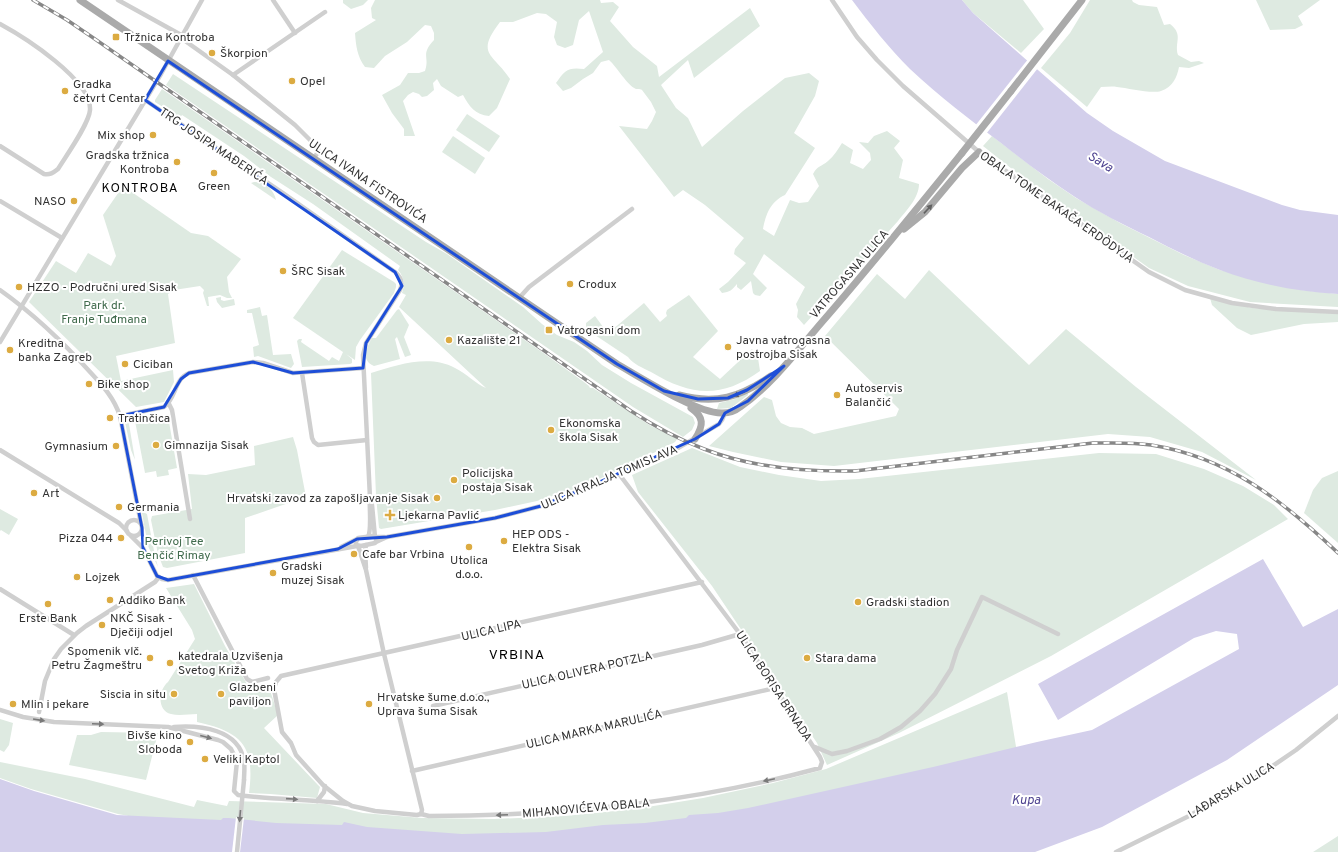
<svg xmlns="http://www.w3.org/2000/svg" width="1338" height="852" viewBox="0 0 1338 852" font-family="Overpass,sans-serif">
	<style>
		.green { fill: #deeae1 }
		.water { fill: #d3cfeb }
		.pier { fill: #fff }
		.lines { fill: none; stroke-linecap: round; stroke-linejoin: round }
		.street { stroke: #cfcfcf; stroke-width: 4.5 }
		.primary { stroke: #aaa; stroke-width: 7 }
		.rail-casing { stroke: #878787; stroke-width: 3.5 }
		.rail { stroke: #fff; stroke-width: 2; stroke-dasharray: 6; stroke-linecap: butt }
		.street-bridge { stroke: #cfcfcf; stroke-width: 4.5 }
		.primary-bridge { stroke: #aaa; stroke-width: 7 }
		.oneway { fill: #626262 }
		.oneway2 { fill: #797979 }
		.marked { fill: none; stroke: #1d4ed8; stroke-width: 3; stroke-linejoin: round }
		.poi-dot { fill: #dcab41; stroke: #fff; stroke-width: 1.5 }
		.labels { text-anchor: middle; stroke-width: 4; stroke-linejoin: round; paint-order: stroke }
		.poi-label { font-size: 12px; fill: #323232; stroke: #fff; text-anchor: start }
		.street-label { font-size: 12px; fill: #323232; stroke: #fff }
		.park-label { font-size: 12px; fill: #416b4d; stroke: #fff }
		.water-label { font-size: 13px; font-style: italic; fill: #4e4390; stroke: #fff }
		.neighbourhood-label { font-size: 13px; letter-spacing: 1px; fill: #000; stroke: #fff }
		.quarter-label { font-size: 14px; letter-spacing: 1px; fill: #000; stroke: #fff }
	</style>
	<rect width="100%" height="100%" fill="#fff"/>
	<g class="green">
		<path d="M343 0H368L363 5 351 9 343 3Z"/>
		<path d="M375 0H600L601 3 613 2 619 7 610 21 633 47 657 66 659 77 750 8 760 26 694 78 688 60 661 85 676 108 688 118 702 147 743 111 785 78 809 73 819 81 815 96 794 133 815 148 785 195C770 202 766 214 763 229L774 236 790 200 799 203 808 202 819 186 813 174C818 165 821 167 828 161 834 156 838 149 842 143L853 150 850 163 863 169 871 160 870 153 859 142 868 143 874 136 887 131 900 141 894 148 903 160 899 178 919 184C919 198 906 211 898 221L804 325 797 317 798 310 796 304 805 287 764 254 753 274 767 288 760 296 755 295 753 293 751 281 741 290 737 287V284C732 290 730 292 722 293L719 289 728 282 746 263 734 254 735 249 744 238 705 205 683 190 674 197 619 126 647 129 652 121 656 112 651 102 642 90C642 89 636 89 636 89 627 85 617 67 609 60L601 62 593 73 583 79 571 88 563 91 556 83C565 70 568 67 584 69L603 52 589 11 579 20 573 45 565 48 557 45 554 37 557 22 546 14 537 13 513 22H500C475 55 493 53 510 79L497 108 489 116C475 115 469 106 463 95L458 97 441 86 437 79 433 83 434 90 427 96 422 97 419 94 413 92 408 95 403 101 415 136H404V129L392 113 382 95 400 85 408 73H419L425 71C430 56 420 55 434 40V33L431 26 425 25 407 42 385 56 374 68 365 67C357 56 356 46 355 33L376 20 372 18 371 8Z"/>
		<path d="M962 0H1023L1044 29 1021 53 973 13Z"/>
		<path d="M1090 0H1132L1133 2 1139 5 1157 7 1164 25 1170 24C1184 35 1174 42 1178 55L1191 62 1199 61 1204 63 1189 68 1179 67C1177 77 1173 87 1161 91 1151 94 1128 88 1117 87 1112 86 1106 87 1101 87L1087 107 1041 68 1070 33Z"/>
		<path d="M1256 0H1320L1298 16 1303 25 1295 29 1270 30Z"/>
		<path d="M173 74 426 242 447 254 523 307 542 324 557 335 574 342 587 351 602 365 631 383 693 417 695 423 692 430 683 437 633 407 166 85Z"/>
		<path d="M162 89 542 352 584 382 589 386 590 388H593L651 426 678 438 675 442 668 446 595 481 571 490 537 501 495 510 381 529 379 528 376 496 371 373C397 365 429 354 455 368 466 373 476 384 486 388L399 307 406 295 402 293C405 284 404 277 398 270L400 266 313 204 271 177 244 156 182 115 180 118 155 102V100Z"/>
		<path d="M467 114 500 136 489 152 456 130Z"/>
		<path d="M453 136 485 158 475 174 442 152Z"/>
		<path d="M992 136 1048 179 1076 198 1120 223 1184 255 1220 270 1301 290 1338 294V307L1250 302 1188 286 1149 268 1022 177 983 146Z"/>
		<path d="M254 182C265 181 274 190 276 200L251 183Z"/>
		<path d="M123 186 191 233 208 236 241 259 227 277 229 292 232 298H227L220 295 208 297 209 306H207L203 293 204 290 200 286 174 290 168 294 175 343 116 356 121 381 173 370 174 382 164 402 136 407 29 302 56 261 76 273 88 253 111 266 116 256 103 215Z"/>
		<path d="M342 250 394 282 396 284V287L394 293 360 340 356 347 355 360 346 354 352 359V363L350 364 302 367 297 341 299 339H302L301 342 329 361 332 357 339 361 343 352 293 318Z"/>
		<path d="M929 270 1029 365 1066 329 1136 387 1256 480 1202 452 1150 437 1108 434 834 466 781 462 733 452 709 446 764 397 772 400 776 416 781 423 790 427 802 428 814 434 896 416 899 409 825 336 877 274 905 299Z"/>
		<path d="M689 295 718 331 693 357 720 379 752 349 758 358 760 371C721 399 691 396 651 372 643 368 633 364 628 357L586 329V323L595 316 606 331 610 329 612 330 644 303 660 322 667 316 666 313 667 310Z"/>
		<path d="M221 297V300L224 301 234 299 235 305 222 308 217 302 216 298Z"/>
		<path d="M1210 298 1252 308 1338 313V322L1304 324 1251 335 1237 328 1212 305Z"/>
		<path d="M260 307 262 316 267 315 273 355 291 354 294 364 291 368 258 356 254 357 253 347 259 345 252 313H247V310Z"/>
		<path d="M399 309 409 325 404 337 411 355 405 357 397 337 395 339 400 359 374 366C360 360 367 347 372 338H376L397 310Z"/>
		<path d="M748 393V395L731 408 717 409 719 403 735 399Z"/>
		<path d="M168 416 177 468 168 470 169 475 157 477 156 471 145 473 135 421Z"/>
		<path d="M128 418 135 460 131 450 125 422 126 420Z"/>
		<path d="M293 437 297 450 306 497 245 518V553L167 568 163 567 158 554 151 520 152 516 192 509 188 474 206 475 255 465 254 446Z"/>
		<path d="M692 448 740 467 779 475 821 481 859 479 1099 453 1156 454 1204 469 1243 486 1274 505 1288 519 1051 656 899 733 827 765 817 743 712 586 638 492 632 475Z"/>
		<path d="M1338 471V543L1304 513 1313 490 1322 478Z"/>
		<path d="M0 509 18 519 9 535 1 530 0 531Z"/>
		<path d="M142 513H145L147 514 155 556 158 567 148 546Z"/>
		<path d="M194 584 225 646 251 691 268 684 278 715 264 728 318 785 320 787 317 798 270 794 249 793C255 747 243 732 197 722V714C189 714 179 716 171 714 157 711 158 690 168 682L195 639 192 630 166 588Z"/>
		<path d="M1007 692 1020 771 774 852H707L208 831 118 814 31 789 0 778V762L85 779 194 807 197 800 227 806 229 801 326 804 363 813 422 818 494 819 565 816 635 809 703 798 773 783 826 769Z"/>
		<path d="M0 719 13 723 9 745 4 752 0 750Z"/>
		<path d="M101 732 158 733 146 780 69 765 77 735H91Z"/>
		<path d="M1338 836V852H1313Z"/>
	</g>
	<g class="water">
		<path d="M852 0H962L973 13 1087 113 1113 131 1165 161 1282 205 1300 210 1338 215V294C1299 292 1257 284 1220 270 1196 261 1172 249 1149 237 1124 225 1098 212 1075 197 1049 180 1025 162 1001 143 970 120 939 96 910 69 889 48 870 24 852 0Z"/>
		<path d="M1263 559 1303 627 1338 609V685L1227 760 1102 827 1035 852H0V779L34 791 117 815 221 820 223 818H229L276 823 342 825 344 822 367 827 462 834 546 832 603 825 645 823 686 818 689 815 718 813 748 808 933 767 1037 742 1092 730 1239 649 1237 634 1216 631 1194 638 1058 720 1038 684Z"/>
	</g>
	<g class="pier">
		<path d="M1029 58 1038 68 986 134 975 126Z"/>
		<path d="M236 817 244 818 240 852H232Z"/>
	</g>
	<g class="lines">
		<g class="street">
			<path d="M118 0 183 36"/>
			<path d="M273 0 295 33"/>
			<path d="M832 0 857 37 877 60 903 86 979 152 1149 272 1185 290 1232 303 1276 309 1338 312"/>
			<path d="M0 24C24 37 92 80 90 110 89 124 66 156 58 169 53 173 50 175 44 174L0 146"/>
			<path d="M181 38 233 75 295 125 318 148V152L314 158"/>
			<path d="M233 75 325 12"/>
			<path d="M145 100 283 193 395 272C401 277 403 283 400 290L366 343 363 355 370 498"/>
			<path d="M0 201 62 238"/>
			<path d="M0 290C34 314 63 342 91 373 103 386 114 398 120 416L141 524"/>
			<path d="M520 297 529 287 632 209"/>
			<path d="M0 342 161 74 202 0"/>
			<path d="M302 373 312 438 314 442 318 445 367 440"/>
			<path d="M168 402 172 410 190 519"/>
			<path d="M120 416 164 407C176 399 174 379 189 373L253 362 263 363 293 373 363 368"/>
			<path d="M0 450 119 523 127 531"/>
			<path d="M619 474 740 634 820 757 822 762 820 768C691 803 562 816 429 816L421 814 417 815 375 811 352 806 343 801 323 785 296 755 291 743 282 732 274 689 276 682 281 676 702 582"/>
			<circle cx="134" cy="528" r="8"/>
			<path d="M131 536 143 548 157 576 162 579 168 580 357 546"/>
			<path d="M373 536 377 539 375 543 361 546 356 545V542L358 538Z"/>
			<path d="M368 537C372 530 369 507 370 498L372 505 375 537H385"/>
			<path d="M376 542 387 537 495 518 541 506 603 481 678 448 719 424 722 420 725 413"/>
			<path d="M358 546 366 570 384 654 422 810 421 814"/>
			<path d="M341 547 357 539"/>
			<path d="M366 568 365 551 366 545"/>
			<path d="M193 575 247 679 252 682 268 678"/>
			<path d="M0 589 74 635"/>
			<path d="M433 706 702 645 740 634"/>
			<path d="M0 710 23 717 54 722 168 727 218 740 223 742 231 749 237 761 234 791 238 795C274 800 310 799 347 804"/>
			<path d="M39 712 45 681 54 659 61 649 77 633 86 626 155 582 159 577"/>
			<path d="M174 727C200 725 239 729 244 761 245 767 244 774 244 780"/>
			<path d="M815 747 832 754 847 751 880 739 901 727 920 711 935 694 951 669 957 650 982 597 1058 634"/>
			<path d="M412 771 775 688"/>
			<path d="M317 801 324 792 325 786"/>
			<path d="M1116 852 1189 816 1255 778 1296 750 1338 716"/>
		</g>
		<g class="primary">
			<path d="M80 0 617 364C640 377 699 415 723 413 730 413 735 411 740 407 772 385 797 351 822 322 870 267 916 210 962 153"/>
			<path d="M1011 91 1082 0"/>
			<path d="M904 229 925 212 962 168 979 152"/>
			<path d="M679 395C716 405 740 397 771 376"/>
			<path d="M691 408C704 417 704 425 695 439"/>
		</g>
		<defs>
			<path id="rail" d="M33 0 67 20 92 37 631 411C654 426 678 439 704 449 752 468 804 472 855 471L1093 443C1112 443 1132 442 1151 445 1228 457 1283 501 1338 553"/>
		</defs>
		<use href="#rail" class="rail-casing"/>
		<use href="#rail" class="rail"/>
		<path class="street-bridge" d="M237 852 244 780"/>
		<path class="primary-bridge" d="M962 153 1011 91"/>
	</g>
	<defs><path id="oneway-solid" d="M-6-.8H1V-3.2L6.5 0L1 3.2V.8H-6Z"/></defs>
	<g class="oneway">
		<use href="#oneway-solid" transform="translate(928 209) rotate(-47)"/>
		<use href="#oneway-solid" transform="translate(739 394) rotate(159)"/>
	</g>
	<g class="oneway2">
		<use href="#oneway-solid" transform="translate(39 720) rotate(9)"/>
		<use href="#oneway-solid" transform="translate(98 724) rotate(2)"/>
		<use href="#oneway-solid" transform="translate(206 737) rotate(15)"/>
		<use href="#oneway-solid" transform="translate(769 780) rotate(168)"/>
		<use href="#oneway-solid" transform="translate(292 799) rotate(4)"/>
		<use href="#oneway-solid" transform="translate(502 815) rotate(177)"/>
		<use href="#oneway-solid" transform="translate(240 816) rotate(95)"/>
	</g>
	<path class="marked" d="M168 61 617 364 664 391 698 399 728 398 747 390 784 366 748 401 725 413 719 424 695 439 584 489 541 506 495 518 387 537 357 539 338 549 168 580 157 576 143 548 142 528 120 416 164 407 181 379 189 373 253 362 293 373 363 368 366 343 402 286 395 272 145 100Z"/>
	<g class="poi-dot">
		<rect x="112" y="33" width="8" height="8" rx="2"/>
		<circle cx="212" cy="53" r="4"/>
		<circle cx="292" cy="81" r="4"/>
		<circle cx="65" cy="91" r="4"/>
		<circle cx="153" cy="135" r="4"/>
		<circle cx="177" cy="162" r="4"/>
		<circle cx="214" cy="173" r="4"/>
		<circle cx="74" cy="201" r="4"/>
		<circle cx="283" cy="271" r="4"/>
		<circle cx="570" cy="284" r="4"/>
		<circle cx="19" cy="287" r="4"/>
		<rect x="545" y="326" width="8" height="8" rx="2"/>
		<circle cx="449" cy="340" r="4"/>
		<circle cx="728" cy="347" r="4"/>
		<circle cx="10" cy="350" r="4"/>
		<circle cx="125" cy="364" r="4"/>
		<circle cx="89" cy="384" r="4"/>
		<circle cx="837" cy="395" r="4"/>
		<circle cx="110" cy="418" r="4"/>
		<circle cx="551" cy="430" r="4"/>
		<circle cx="156" cy="445" r="4"/>
		<circle cx="116" cy="446" r="4"/>
		<circle cx="454" cy="480" r="4"/>
		<circle cx="34" cy="493" r="4"/>
		<circle cx="437" cy="498" r="4"/>
		<circle cx="119" cy="507" r="4"/>
		<path d="M388 509h4v4h4v4h-4v4h-4v-4h-4v-4h4z"/>
		<circle cx="121" cy="538" r="4"/>
		<circle cx="504" cy="541" r="4"/>
		<circle cx="469" cy="547" r="4"/>
		<circle cx="354" cy="554" r="4"/>
		<circle cx="273" cy="573" r="4"/>
		<circle cx="77" cy="577" r="4"/>
		<circle cx="110" cy="600" r="4"/>
		<circle cx="858" cy="602" r="4"/>
		<circle cx="48" cy="604" r="4"/>
		<circle cx="102" cy="625" r="4"/>
		<circle cx="150" cy="658" r="4"/>
		<circle cx="807" cy="658" r="4"/>
		<circle cx="170" cy="663" r="4"/>
		<circle cx="174" cy="694" r="4"/>
		<circle cx="221" cy="694" r="4"/>
		<circle cx="13" cy="704" r="4"/>
		<circle cx="369" cy="704" r="4"/>
		<circle cx="190" cy="742" r="4"/>
		<circle cx="205" cy="759" r="4"/>
	</g>
	<g class="labels">
		<g class="poi-label">
			<text x="124" y="41">Tržnica Kontroba</text>
			<text x="220" y="57">Škorpion</text>
			<text x="300" y="85">Opel</text>
			<text x="73" y="88">Gradka<tspan x="73" dy="14">četvrt Centar</tspan></text>
			<text x="145" y="139" text-anchor="end">Mix shop</text>
			<text x="169" y="159" text-anchor="end">Gradska tržnica<tspan x="169" dy="14">Kontroba</tspan></text>
			<text x="214" y="190" text-anchor="middle">Green</text>
			<text x="66" y="205" text-anchor="end">NASO</text>
			<text x="291" y="275">ŠRC Sisak</text>
			<text x="578" y="288">Crodux</text>
			<text x="27" y="291">HZZO - Područni ured Sisak</text>
			<text x="557" y="334">Vatrogasni dom</text>
			<text x="457" y="344">Kazalište 21</text>
			<text x="736" y="344">Javna vatrogasna<tspan x="736" dy="14">postrojba Sisak</tspan></text>
			<text x="18" y="347">Kreditna<tspan x="18" dy="14">banka Zagreb</tspan></text>
			<text x="133" y="368">Ciciban</text>
			<text x="97" y="388">Bike shop</text>
			<text x="845" y="392">Autoservis<tspan x="845" dy="14">Balančić</tspan></text>
			<text x="118" y="422">Tratinčica</text>
			<text x="559" y="427">Ekonomska<tspan x="559" dy="14">škola Sisak</tspan></text>
			<text x="164" y="449">Gimnazija Sisak</text>
			<text x="108" y="450" text-anchor="end">Gymnasium</text>
			<text x="462" y="477">Policijska<tspan x="462" dy="14">postaja Sisak</tspan></text>
			<text x="42" y="497">Art</text>
			<text x="429" y="502" text-anchor="end">Hrvatski zavod za zapošljavanje Sisak</text>
			<text x="127" y="511">Germania</text>
			<text x="398" y="519">Ljekarna Pavlić</text>
			<text x="512" y="538">HEP ODS -<tspan x="512" dy="14">Elektra Sisak</tspan></text>
			<text x="113" y="542" text-anchor="end">Pizza 044</text>
			<text x="362" y="558">Cafe bar Vrbina</text>
			<text x="469" y="564" text-anchor="middle">Utolica<tspan x="469" dy="14">d.o.o.</tspan></text>
			<text x="281" y="570">Gradski<tspan x="281" dy="14">muzej Sisak</tspan></text>
			<text x="85" y="581">Lojzek</text>
			<text x="118" y="604">Addiko Bank</text>
			<text x="866" y="606">Gradski stadion</text>
			<text x="48" y="622" text-anchor="middle">Erste Bank</text>
			<text x="110" y="622">NKČ Sisak -<tspan x="110" dy="14">Dječiji odjel</tspan></text>
			<text x="142" y="655" text-anchor="end">Spomenik vlč.<tspan x="142" dy="14">Petru Žagmeštru</tspan></text>
			<text x="178" y="660">katedrala Uzvišenja<tspan x="178" dy="14">Svetog Križa</tspan></text>
			<text x="815" y="662">Stara dama</text>
			<text x="229" y="691">Glazbeni<tspan x="229" dy="14">paviljon</tspan></text>
			<text x="166" y="698" text-anchor="end">Siscia in situ</text>
			<text x="377" y="701">Hrvatske šume d.o.o.,<tspan x="377" dy="14">Uprava šuma Sisak</tspan></text>
			<text x="21" y="708">Mlin i pekare</text>
			<text x="182" y="739" text-anchor="end">Bivše kino<tspan x="182" dy="14">Sloboda</tspan></text>
			<text x="213" y="763">Veliki Kaptol</text>
		</g>
		<g class="street-label">
			<text transform="translate(214 146) rotate(34)" y="4">TRG JOSIPA MAĐERIĆA</text>
			<text transform="translate(368 181) rotate(34)" y="4">ULICA IVANA FISTROVIĆA</text>
			<text transform="translate(1057 207) rotate(35)" y="4">OBALA TOME BAKAČA ERDÖDYJA</text>
			<text transform="translate(849 274) rotate(-49)" y="4">VATROGASNA ULICA</text>
			<text transform="translate(609 477) rotate(-23)" y="4">ULICA KRALJA TOMISLAVA</text>
			<text transform="translate(491 630) rotate(-13)" y="4">ULICA LIPA</text>
			<text transform="translate(587 670) rotate(-13)" y="4">ULICA OLIVERA POTZLA</text>
			<text transform="translate(774 686) rotate(57)" y="4">ULICA BORISA BRNADA</text>
			<text transform="translate(594 729) rotate(-13)" y="4">ULICA MARKA MARULIĆA</text>
			<text transform="translate(1231 790) rotate(-31)" y="4">LAĐARSKA ULICA</text>
			<text transform="translate(586 808) rotate(-5)" y="4">MIHANOVIĆEVA OBALA</text>
		</g>
		<g class="park-label">
			<text x="104" y="309">Park dr.<tspan x="104" dy="14">Franje Tuđmana</tspan></text>
			<text x="174" y="545">Perivoj Tee<tspan x="174" dy="14">Benčić Rimay</tspan></text>
		</g>
		<g class="water-label">
			<text transform="translate(1101 161) rotate(32)" y="5">Sava</text>
			<text x="1026" y="804">Kupa</text>
		</g>
		<g class="neighbourhood-label">
			<text x="140" y="192">KONTROBA</text>
		</g>
		<g class="quarter-label">
			<text x="517" y="659">VRBINA</text>
		</g>
	</g>
</svg>
